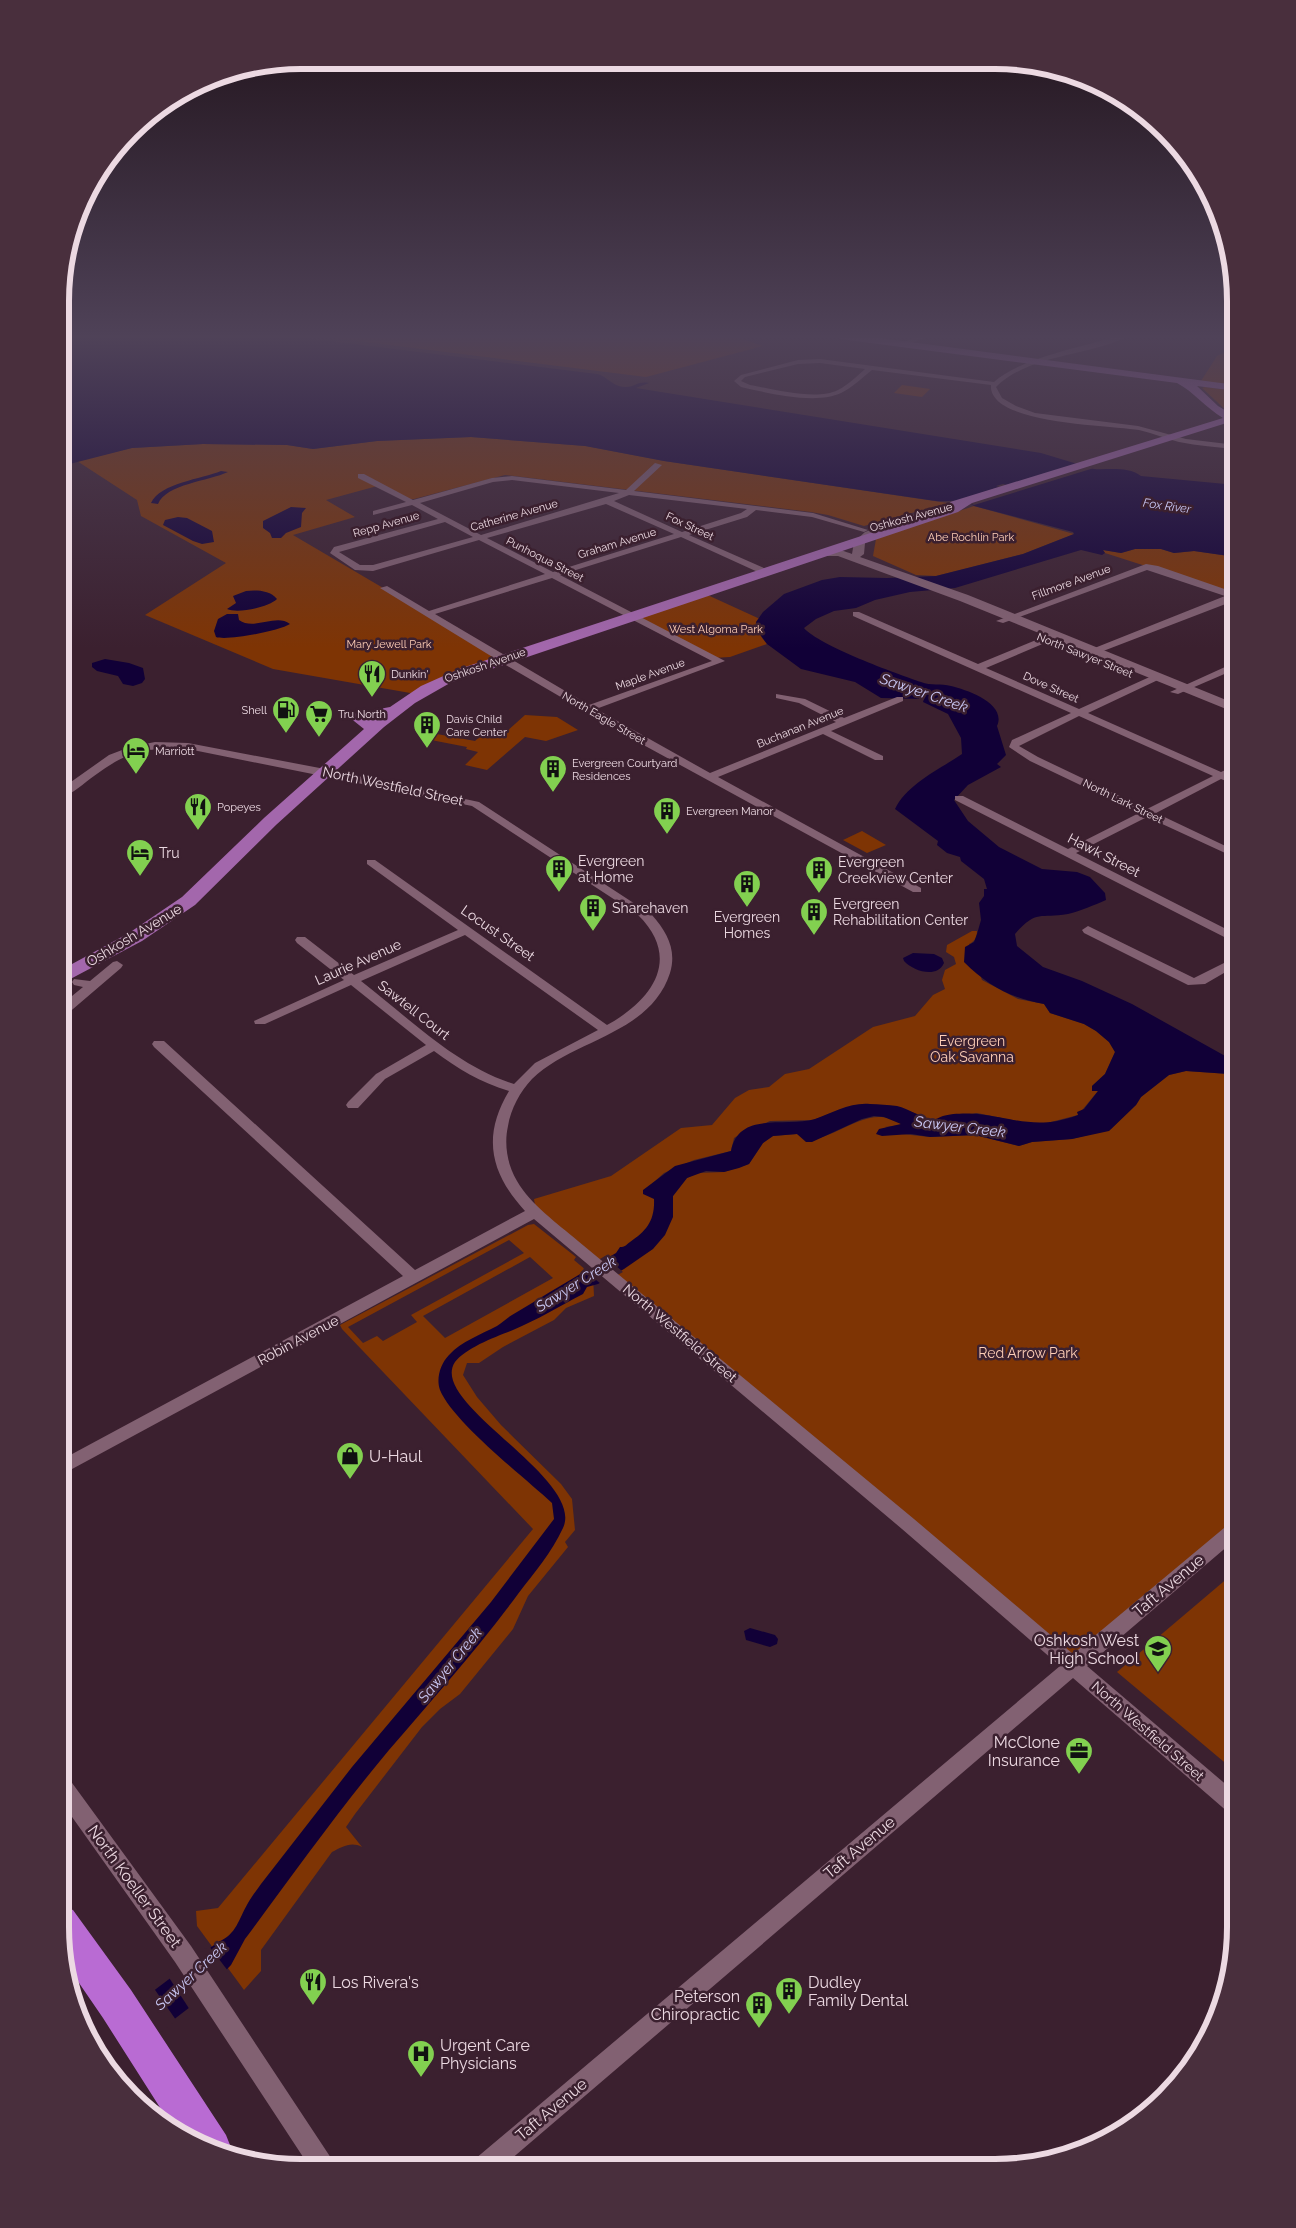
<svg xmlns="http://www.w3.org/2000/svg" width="1296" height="2228" viewBox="0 0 1296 2228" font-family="Raleway,sans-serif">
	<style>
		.green { fill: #7e3404; fill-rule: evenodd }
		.water { fill: #110037 }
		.pier { fill: #3b202f }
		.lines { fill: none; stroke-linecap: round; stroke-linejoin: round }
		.street { fill: #826172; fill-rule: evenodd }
		.secondary { fill: #826172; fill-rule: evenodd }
		.primary { fill: #a367ac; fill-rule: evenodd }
		.highway { fill: #b96bd3; fill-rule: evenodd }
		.labels { text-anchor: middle; stroke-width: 5; stroke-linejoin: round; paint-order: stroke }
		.far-street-label { font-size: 11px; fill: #ecd9e2; stroke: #3b202f }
		.far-park-label { font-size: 11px; fill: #feceb7; stroke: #3b202f }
		.far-poi-label { font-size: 11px; fill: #ecd9e2; stroke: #3b202f; text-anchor: start }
		.far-water-label { font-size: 12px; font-style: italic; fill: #c8c6f3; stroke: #3b202f }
		.street-label { font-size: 14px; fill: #ecd9e2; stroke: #3b202f }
		.poi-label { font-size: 14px; fill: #ecd9e2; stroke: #3b202f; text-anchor: start }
		.park-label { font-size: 14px; fill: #feceb7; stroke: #3b202f }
		.water-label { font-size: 15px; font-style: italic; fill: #c8c6f3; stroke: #3b202f }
		.near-poi-label { font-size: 16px; fill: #ecd9e2; stroke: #3b202f; text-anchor: start }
		.near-street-label { font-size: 16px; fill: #ecd9e2; stroke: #3b202f }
		.rim { fill: none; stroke: #ecd9e2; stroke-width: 6 }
	</style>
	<rect width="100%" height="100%" fill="#3b202f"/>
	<g class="green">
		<path d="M317 336H733L763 346 646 377Z"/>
		<path d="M1236 347V386L1201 381 1217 356Z"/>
		<path d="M902 385 930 389 922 397 894 393Z"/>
		<path d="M1205 387 1236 391V412L1229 413 1202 388Z"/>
		<path d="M471 437 586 446 664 461 948 503 864 526 828 515 811 512 505 475 414 499H409L381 485 326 500 355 517 293 535 504 659 416 694 273 669 145 615 226 563 141 516 137 500 77 461 132 448 203 444 287 445 313 449 377 441Z"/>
		<path d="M974 506 1074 534 1023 554 936 576 916 575 873 556 876 539Z"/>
		<path d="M1135 549H1161L1174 553 1194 551 1236 557V595L1105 553 1103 550 1121 553Z"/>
		<path d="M701 592 760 619C755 628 760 636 767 644L730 657 713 658 631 616Z"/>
		<path d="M525 715 557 717 578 730 546 741 525 737 487 770 465 765 478 752 466 749 467 747 431 740 437 734 475 741 488 729 505 733Z"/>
		<path d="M862 831 886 845 867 853 843 840Z"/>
		<path d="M972 931H977C977 938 974 942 969 944L982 980 1018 999 1044 1004 1050 1013 1084 1024 1096 1031 1109 1042 1115 1052 1105 1074 1092 1086 1098 1091 1078 1115 1047 1123H1027L977 1113 933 1120 898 1107 852 1106 813 1120 770 1121 742 1133 734 1138 731 1151 694 1160 664 1173 645 1190 673 1196 687 1178 697 1173 724 1172 749 1164 763 1143 773 1136 797 1134 811 1142C820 1137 829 1135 837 1131 859 1121 879 1109 901 1124L900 1125 885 1127 902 1134 930 1137 975 1135 1019 1146 1032 1142 1072 1139 1111 1129 1136 1105 1141 1097 1169 1075 1186 1071 1229 1074 1236 1076V1528L1072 1666 536 1211 534 1199 611 1176 681 1128 712 1125 735 1098 749 1090 769 1087 785 1074 809 1069 873 1027 915 1016 933 995 945 989 942 980 945 970 956 964 954 957 946 952 947 945Z"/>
		<path d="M534 1224 576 1257 574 1260 593 1276 594 1296 566 1308 554 1320 503 1347 479 1363H467L463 1375 477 1397 501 1425 561 1484 572 1499 575 1530 565 1542 568 1547 528 1596 513 1629 460 1694 440 1709 422 1727 355 1814 346 1827 362 1847C351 1841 342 1847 332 1852L261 1950V1971L244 1990 197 1926 196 1911 218 1908 533 1529 342 1329 340 1325 528 1225ZM509 1240 524 1253 411 1315 417 1322 383 1341 377 1336 363 1343 348 1327ZM530 1257 553 1278 445 1338 423 1316Z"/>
		<path d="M1236 1571V1772L1117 1672Z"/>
	</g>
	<g class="water">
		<path d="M62 336H289L597 374C607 376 614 388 626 387 636 387 636 381 649 383L636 388 1041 453 1094 469C1108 470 1128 466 1141 476L1236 485V557L1194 551 1174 553 1161 549H1135L1121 553 1103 550 1105 553 1102 555 1081 550 955 588 910 592 875 600 856 608 834 611 816 619 804 628C818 645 897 674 921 682 931 686 941 683 951 686 968 690 1007 704 997 726L1006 755 997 764 1001 767 968 785 954 800 968 821 999 847 1042 869 1077 872 1090 877 1105 893 1106 900C1094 905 1081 911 1068 914 1039 919 1037 909 1015 934L1017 946 1043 967 1082 981 1132 1004 1227 1057 1235 1063 1229 1074 1186 1071 1169 1075 1141 1097 1136 1105 1109 1131 1072 1139 1032 1142 1019 1146 975 1135 930 1137 911 1134 882 1136 876 1134 879 1129 901 1124 884 1117 874 1116 862 1119 812 1142H806L797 1134 773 1136 763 1143 749 1164 739 1168 724 1172 706 1171 687 1178 673 1196V1217L665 1235 653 1249 624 1269 598 1284 587 1287 583 1294C560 1306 537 1320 513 1330 497 1336 465 1348 455 1362 427 1403 586 1478 563 1528 552 1552 534 1573 518 1594 478 1648 433 1699 389 1750 338 1811 292 1876 245 1939L231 1965 194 2004 108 2070 101 2061 90 2039 218 1942C237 1934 238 1920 248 1903 251 1897 257 1890 261 1884L352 1767 491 1602 554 1519 552 1503C525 1478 453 1422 440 1390 436 1379 440 1364 449 1355 462 1341 480 1335 497 1326 502 1323 507 1318 512 1315 547 1294 581 1273 616 1253L620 1247C625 1247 626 1245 630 1242 646 1231 655 1221 654 1199L643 1194V1190L675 1166 731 1151C739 1110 786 1128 815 1119 832 1113 851 1102 870 1104 879 1104 888 1105 897 1106 909 1109 920 1117 933 1120 938 1119 939 1117 943 1116 951 1113 970 1113 978 1114 1018 1119 1038 1130 1078 1115L1077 1112 1084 1109 1098 1091H1092V1086L1105 1074 1115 1052 1109 1042 1096 1031 1084 1024 1050 1013 1044 1004C1011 998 988 986 964 962L965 947 974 942 977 934 981 920 979 903 984 896V889H987L984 879 961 861 960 857 947 853 937 845 938 841 895 809C907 784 940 769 962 754L961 738 948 714 923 702 924 699 881 698 855 682 801 669 767 644 759 633 756 622 763 612 784 594 822 580 840 577 887 578 936 576 1023 554 1074 534 1073 532 974 506C963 498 949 502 936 501L664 461 585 446 471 437 377 441 313 449 287 445 203 444 132 448 62 466Z"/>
		<path d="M221 471 228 472C209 481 166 484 158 504L151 503C160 483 202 479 221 471Z"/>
		<path d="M291 507 306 508 302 513 301 527 286 533 281 538H272L270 533 263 528V521Z"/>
		<path d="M178 517 187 518 212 531 214 542 202 544 193 541 163 525 165 520Z"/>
		<path d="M246 591C256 590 270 590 277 599 269 607 238 614 227 609L236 603 233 596Z"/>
		<path d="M227 614H238L239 620C254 631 276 613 290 624 279 631 227 641 216 637L214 631 218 619Z"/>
		<path d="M105 659 129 663 143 668 145 679 142 683 133 686 123 684 118 676 97 671 92 667V663Z"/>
		<path d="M913 953 934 954 942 958 944 963C937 979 913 971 904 961L903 958Z"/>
		<path d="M750 1628 775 1635 778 1639 777 1644 770 1647 746 1640 744 1631Z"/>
	</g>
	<g class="pier">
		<path d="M1080 463 1094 468 974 505 960 500 999 487 996 486 1003 484 1007 485Z"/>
		<path d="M605 1256 623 1272 601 1284 583 1269Z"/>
		<path d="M209 1946 228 1971 190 2010 168 1976Z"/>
		<path d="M153 1987 176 2020 118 2066 95 2032Z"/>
	</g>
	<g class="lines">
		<g class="street">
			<path d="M920 336H931L902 346 897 345Z"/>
			<path d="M1118 336H1129C1090 356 1029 354 996 387L1002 398 1016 406 1035 413 1138 426 1186 439 1236 445V449C1217 447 1198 446 1179 442 1166 439 1153 433 1139 430 1113 425 988 425 991 385L872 370C863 377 852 388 841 393 816 405 768 393 741 387L734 381 741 375 798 360 820 359 994 382C1018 359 1085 346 1118 336ZM820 363 865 369C857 376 848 385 838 390 816 401 774 389 750 385L741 381 745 377 798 364Z"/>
			<path d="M655 463 662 465 634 491 813 513 868 530 864 532 812 517 756 510 747 517 689 535 766 569V573H760L681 537 560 575 725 661 596 709 710 773 836 722 799 703 776 698V694L805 699 844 718 897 697H903V701L831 731 883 756V760H875L823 734 718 777 921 888V892H913L638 742 499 661 380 588 387 586 429 611 545 574 479 540 373 571 355 570 330 553 334 547 438 519 412 505 373 515V511L406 502 358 478V474H364L413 500 492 478 512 476 626 490ZM512 480 619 493 481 535 420 503 493 482ZM629 495 747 509 741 513 682 532 614 501ZM606 504 674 534 553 572 487 538ZM445 522 473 537 373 565H360L339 552ZM552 578 712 661 589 705 435 614Z"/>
			<path d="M1146 564 1158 566 1236 593V600L1085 658 1082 657V653L1225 596 1147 570 1003 623 996 621Z"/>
			<path d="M853 612H859L978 664 1053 633H1059V637L986 668 1079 709 1154 675H1160V679L1088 713 1221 772 1236 765V772L1230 775 1236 778V785L1221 779 1156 813 1236 851V858L1147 817 1076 853 1236 934V943L955 800V796H963L1068 849 1139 813 1030 761 1009 747 1012 740 1071 713 853 616ZM1079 716 1213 776 1147 809 1038 757 1019 746Z"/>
			<path d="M1236 662V669L1178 694 1170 692Z"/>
			<path d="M155 742 188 743 325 769 479 802 652 915C667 932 677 950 670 973 650 1035 573 1039 532 1079 520 1092 511 1108 508 1126 504 1144 507 1164 517 1181 531 1205 557 1223 578 1241L914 1519 1073 1654 1230 1523 1236 1521V1539L1087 1666 1236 1793V1815L1229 1813 1073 1678 502 2167 471 2166 475 2159 1060 1666 902 1529 534 1219 61 1475V1460L403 1276 154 1047 152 1044 154 1041H164L415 1270 525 1211C490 1173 482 1136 509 1091 480 1082 458 1069 434 1051L385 1079 358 1108H348L346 1105 348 1102 376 1074 426 1045 351 985 265 1024H255L254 1021 344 980 297 943 295 940 297 937H305L354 975 458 930 367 864V860H375L607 1025C653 1000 682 958 638 915L472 806 188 749C145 748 129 750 94 776 84 783 73 794 61 797V789L109 755 130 747ZM465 935 598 1030 535 1063 514 1084C456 1066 409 1018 361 981Z"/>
			<path d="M1088 926 1194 978 1236 957V966L1205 984 1188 985 1084 933 1082 930Z"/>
			<path d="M117 961 123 965 121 968 66 1015 61 1016V1005L83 987 74 985 72 982 74 979 90 981 113 962Z"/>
			<path d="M60 1774 67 1776 191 1946 331 2158 335 2166H309L175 1962 60 1800Z"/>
		</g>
		<path class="secondary" d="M930 509 935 512 934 514 873 536 865 543 864 554 860 557 968 595 1236 704V713L960 601 838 556H823L817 553C826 545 842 550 852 554L854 542 865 532Z"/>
		<path class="primary" d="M836 336H865L1236 385V391L1197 386 1218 406 1233 415 1236 414V420L972 503 958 512 450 683 415 703 384 727 276 825 195 905 142 941 61 984V970L129 933 182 897 264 818 364 729 349 717 352 714 390 707 421 686 459 669 949 507 950 502 1223 418C1206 408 1194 392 1177 383L840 339Z"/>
		<path class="highway" d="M60 1905 73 1910 131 1990 226 2135 232 2150 229 2155 208 2150 173 2128 103 2018 66 1964 60 1928Z"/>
	</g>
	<linearGradient id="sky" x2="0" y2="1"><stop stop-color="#20121a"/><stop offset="0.52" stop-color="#4f4258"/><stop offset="1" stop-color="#4f4258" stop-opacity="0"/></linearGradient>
	<rect width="1296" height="648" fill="url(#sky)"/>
	<defs>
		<symbol id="restaurant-pin" viewBox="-11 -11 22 30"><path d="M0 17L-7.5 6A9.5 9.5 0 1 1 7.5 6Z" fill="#82d050" stroke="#3b202f"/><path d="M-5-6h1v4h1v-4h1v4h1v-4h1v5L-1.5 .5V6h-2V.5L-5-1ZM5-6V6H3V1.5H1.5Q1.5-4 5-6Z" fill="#111"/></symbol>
		<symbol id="fuel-pin" viewBox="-11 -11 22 30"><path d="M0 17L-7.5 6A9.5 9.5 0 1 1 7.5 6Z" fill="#82d050" stroke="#3b202f"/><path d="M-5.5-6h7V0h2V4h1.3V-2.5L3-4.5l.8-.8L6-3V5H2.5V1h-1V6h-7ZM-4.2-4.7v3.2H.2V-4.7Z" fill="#111"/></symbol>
		<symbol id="supermarket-pin" viewBox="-11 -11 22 30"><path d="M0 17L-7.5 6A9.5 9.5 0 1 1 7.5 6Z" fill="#82d050" stroke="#3b202f"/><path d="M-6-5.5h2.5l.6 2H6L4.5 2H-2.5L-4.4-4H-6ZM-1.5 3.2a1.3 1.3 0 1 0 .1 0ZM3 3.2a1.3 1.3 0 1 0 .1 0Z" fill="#111"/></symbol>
		<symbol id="building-pin" viewBox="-11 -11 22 30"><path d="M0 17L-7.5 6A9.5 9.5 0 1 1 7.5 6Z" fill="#82d050" stroke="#3b202f"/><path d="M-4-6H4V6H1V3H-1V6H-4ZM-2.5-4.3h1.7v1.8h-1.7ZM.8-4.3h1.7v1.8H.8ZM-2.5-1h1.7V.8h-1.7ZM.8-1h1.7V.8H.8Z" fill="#111"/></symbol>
		<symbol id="hotel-pin" viewBox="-11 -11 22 30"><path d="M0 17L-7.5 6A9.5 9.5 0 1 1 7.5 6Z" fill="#82d050" stroke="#3b202f"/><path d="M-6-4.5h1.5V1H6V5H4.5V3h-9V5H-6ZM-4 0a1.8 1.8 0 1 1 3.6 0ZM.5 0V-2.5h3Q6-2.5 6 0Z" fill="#111"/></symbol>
		<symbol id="shop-pin" viewBox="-11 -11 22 30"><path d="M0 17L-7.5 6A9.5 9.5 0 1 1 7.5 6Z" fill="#82d050" stroke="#3b202f"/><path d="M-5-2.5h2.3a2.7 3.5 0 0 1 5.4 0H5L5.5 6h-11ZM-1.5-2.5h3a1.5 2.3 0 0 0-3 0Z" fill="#111"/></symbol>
		<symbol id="school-pin" viewBox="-11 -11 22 30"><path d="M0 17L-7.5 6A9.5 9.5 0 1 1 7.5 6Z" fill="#82d050" stroke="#3b202f"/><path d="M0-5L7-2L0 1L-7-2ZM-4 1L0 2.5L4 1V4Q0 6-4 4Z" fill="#111"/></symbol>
		<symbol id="office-pin" viewBox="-11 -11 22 30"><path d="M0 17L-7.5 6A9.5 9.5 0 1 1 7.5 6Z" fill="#82d050" stroke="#3b202f"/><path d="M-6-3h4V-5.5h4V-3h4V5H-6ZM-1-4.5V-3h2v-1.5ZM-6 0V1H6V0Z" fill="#111"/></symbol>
		<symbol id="hospital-pin" viewBox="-11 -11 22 30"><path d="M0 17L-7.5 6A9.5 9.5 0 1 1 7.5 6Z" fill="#82d050" stroke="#3b202f"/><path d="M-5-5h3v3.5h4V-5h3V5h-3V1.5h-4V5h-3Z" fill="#111"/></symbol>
	</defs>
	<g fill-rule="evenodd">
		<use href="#restaurant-pin" x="356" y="658" width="32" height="43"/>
		<use href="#fuel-pin" x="270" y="694" width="32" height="43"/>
		<use href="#supermarket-pin" x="303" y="698" width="32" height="43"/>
		<use href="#building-pin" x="411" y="709" width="32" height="43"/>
		<use href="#hotel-pin" x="120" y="735" width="32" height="43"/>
		<use href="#building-pin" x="537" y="753" width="32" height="43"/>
		<use href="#restaurant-pin" x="182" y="791" width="32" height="43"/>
		<use href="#building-pin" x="651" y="795" width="32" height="43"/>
		<use href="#hotel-pin" x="124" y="837" width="32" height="43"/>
		<use href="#building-pin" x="543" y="853" width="32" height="43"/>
		<use href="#building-pin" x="803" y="854" width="32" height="43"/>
		<use href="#building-pin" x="731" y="868" width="32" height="43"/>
		<use href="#building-pin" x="577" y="892" width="32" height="43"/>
		<use href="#building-pin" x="798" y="896" width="32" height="43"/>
		<use href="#shop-pin" x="334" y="1440" width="32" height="43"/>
		<use href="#school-pin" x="1142" y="1633" width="32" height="43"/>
		<use href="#office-pin" x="1063" y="1735" width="32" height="43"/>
		<use href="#restaurant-pin" x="297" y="1966" width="32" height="43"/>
		<use href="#building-pin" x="773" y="1975" width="32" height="43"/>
		<use href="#building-pin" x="743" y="1989" width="32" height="43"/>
		<use href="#hospital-pin" x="405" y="2038" width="32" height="43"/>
	</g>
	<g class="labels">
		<g class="far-street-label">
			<text transform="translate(514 515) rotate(-16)" y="4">Catherine Avenue</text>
			<text transform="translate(911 517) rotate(-15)" y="4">Oshkosh Avenue</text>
			<text transform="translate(386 524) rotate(-16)" y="4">Repp Avenue</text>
			<text transform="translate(690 526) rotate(25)" y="4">Fox Street</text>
			<text transform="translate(617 543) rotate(-17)" y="4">Graham Avenue</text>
			<text transform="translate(545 559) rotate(27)" y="4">Punhoqua Street</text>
			<text transform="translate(1071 582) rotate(-20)" y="4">Fillmore Avenue</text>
			<text transform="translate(1085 655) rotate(22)" y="4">North Sawyer Street</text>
			<text transform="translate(485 665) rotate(-19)" y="4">Oshkosh Avenue</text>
			<text transform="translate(650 674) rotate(-20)" y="4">Maple Avenue</text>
			<text transform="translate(1051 687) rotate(24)" y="4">Dove Street</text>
			<text transform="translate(604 718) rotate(30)" y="4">North Eagle Street</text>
			<text transform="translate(800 727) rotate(-22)" y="4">Buchanan Avenue</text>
			<text transform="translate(1123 801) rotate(26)" y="4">North Lark Street</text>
		</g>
		<g class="far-park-label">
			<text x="971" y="541">Abe Rochlin Park</text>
			<text x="716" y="633">West Algoma Park</text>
			<text x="389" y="648">Mary Jewell Park</text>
		</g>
		<g class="far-poi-label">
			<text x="391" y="678">Dunkin'</text>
			<text x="267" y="714" text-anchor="end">Shell</text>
			<text x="338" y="718">Tru North</text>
			<text x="446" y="723">Davis Child<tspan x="446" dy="13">Care Center</tspan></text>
			<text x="155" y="755">Marriott</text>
			<text x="572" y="767">Evergreen Courtyard<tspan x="572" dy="13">Residences</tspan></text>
			<text x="217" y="811">Popeyes</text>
			<text x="686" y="815">Evergreen Manor</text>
		</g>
		<g class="far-water-label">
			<text transform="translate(1167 506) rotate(8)" y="4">Fox River</text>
		</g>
		<g class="street-label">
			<text transform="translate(393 786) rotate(12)" y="5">North Westfield Street</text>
			<text transform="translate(1104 855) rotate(27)" y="5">Hawk Street</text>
			<text transform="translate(498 933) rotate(35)" y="5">Locust Street</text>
			<text transform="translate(134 935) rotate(-31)" y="5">Oshkosh Avenue</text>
			<text transform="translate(358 962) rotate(-24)" y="5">Laurie Avenue</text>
			<text transform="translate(414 1010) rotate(38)" y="5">Sawtell Court</text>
			<text transform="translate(680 1333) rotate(40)" y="5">North Westfield Street</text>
			<text transform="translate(298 1340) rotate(-28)" y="5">Robin Avenue</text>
			<text transform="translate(1148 1731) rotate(41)" y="5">North Westfield Street</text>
		</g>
		<g class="poi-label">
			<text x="159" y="858">Tru</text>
			<text x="578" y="866">Evergreen<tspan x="578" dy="16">at Home</tspan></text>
			<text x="838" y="867">Evergreen<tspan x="838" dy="16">Creekview Center</tspan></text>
			<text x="833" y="909">Evergreen<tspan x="833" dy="16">Rehabilitation Center</tspan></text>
			<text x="612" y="913">Sharehaven</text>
			<text x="747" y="922" text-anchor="middle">Evergreen<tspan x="747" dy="16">Homes</tspan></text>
		</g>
		<g class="park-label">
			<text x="972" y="1046">Evergreen<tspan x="972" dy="16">Oak Savanna</tspan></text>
			<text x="1028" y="1358">Red Arrow Park</text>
		</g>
		<g class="water-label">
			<text transform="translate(924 693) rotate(19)" y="5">Sawyer Creek</text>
			<text transform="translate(960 1127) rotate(7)" y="5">Sawyer Creek</text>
			<text transform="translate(576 1284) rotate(-32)" y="5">Sawyer Creek</text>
			<text transform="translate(450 1665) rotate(-51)" y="5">Sawyer Creek</text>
			<text transform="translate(191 1976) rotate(-43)" y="5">Sawyer Creek</text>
		</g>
		<g class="near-poi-label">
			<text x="369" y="1462">U-Haul</text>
			<text x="1139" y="1646" text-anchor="end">Oshkosh West<tspan x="1139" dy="18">High School</tspan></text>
			<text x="1060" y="1748" text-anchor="end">McClone<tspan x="1060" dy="18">Insurance</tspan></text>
			<text x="332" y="1988">Los Rivera's</text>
			<text x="808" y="1988">Dudley<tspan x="808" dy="18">Family Dental</tspan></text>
			<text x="740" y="2002" text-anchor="end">Peterson<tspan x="740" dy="18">Chiropractic</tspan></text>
			<text x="440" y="2051">Urgent Care<tspan x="440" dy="18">Physicians</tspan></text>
		</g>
		<g class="near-street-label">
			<text transform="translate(1168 1585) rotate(-40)" y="6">Taft Avenue</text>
			<text transform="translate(859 1847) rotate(-40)" y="6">Taft Avenue</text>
			<text transform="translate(135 1886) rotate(54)" y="6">North Koeller Street</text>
			<text transform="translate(551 2109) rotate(-40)" y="6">Taft Avenue</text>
		</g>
	</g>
	<path d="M0 0H1296V2228H0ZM301 69H995A232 232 0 0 1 1227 301V1927A232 232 0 0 1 995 2159H301A232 232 0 0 1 69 1927V301A232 232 0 0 1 301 69Z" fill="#492f3d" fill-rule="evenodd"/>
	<path class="rim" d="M301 69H995A232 232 0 0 1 1227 301V1927A232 232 0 0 1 995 2159H301A232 232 0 0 1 69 1927V301A232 232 0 0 1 301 69Z"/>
</svg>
